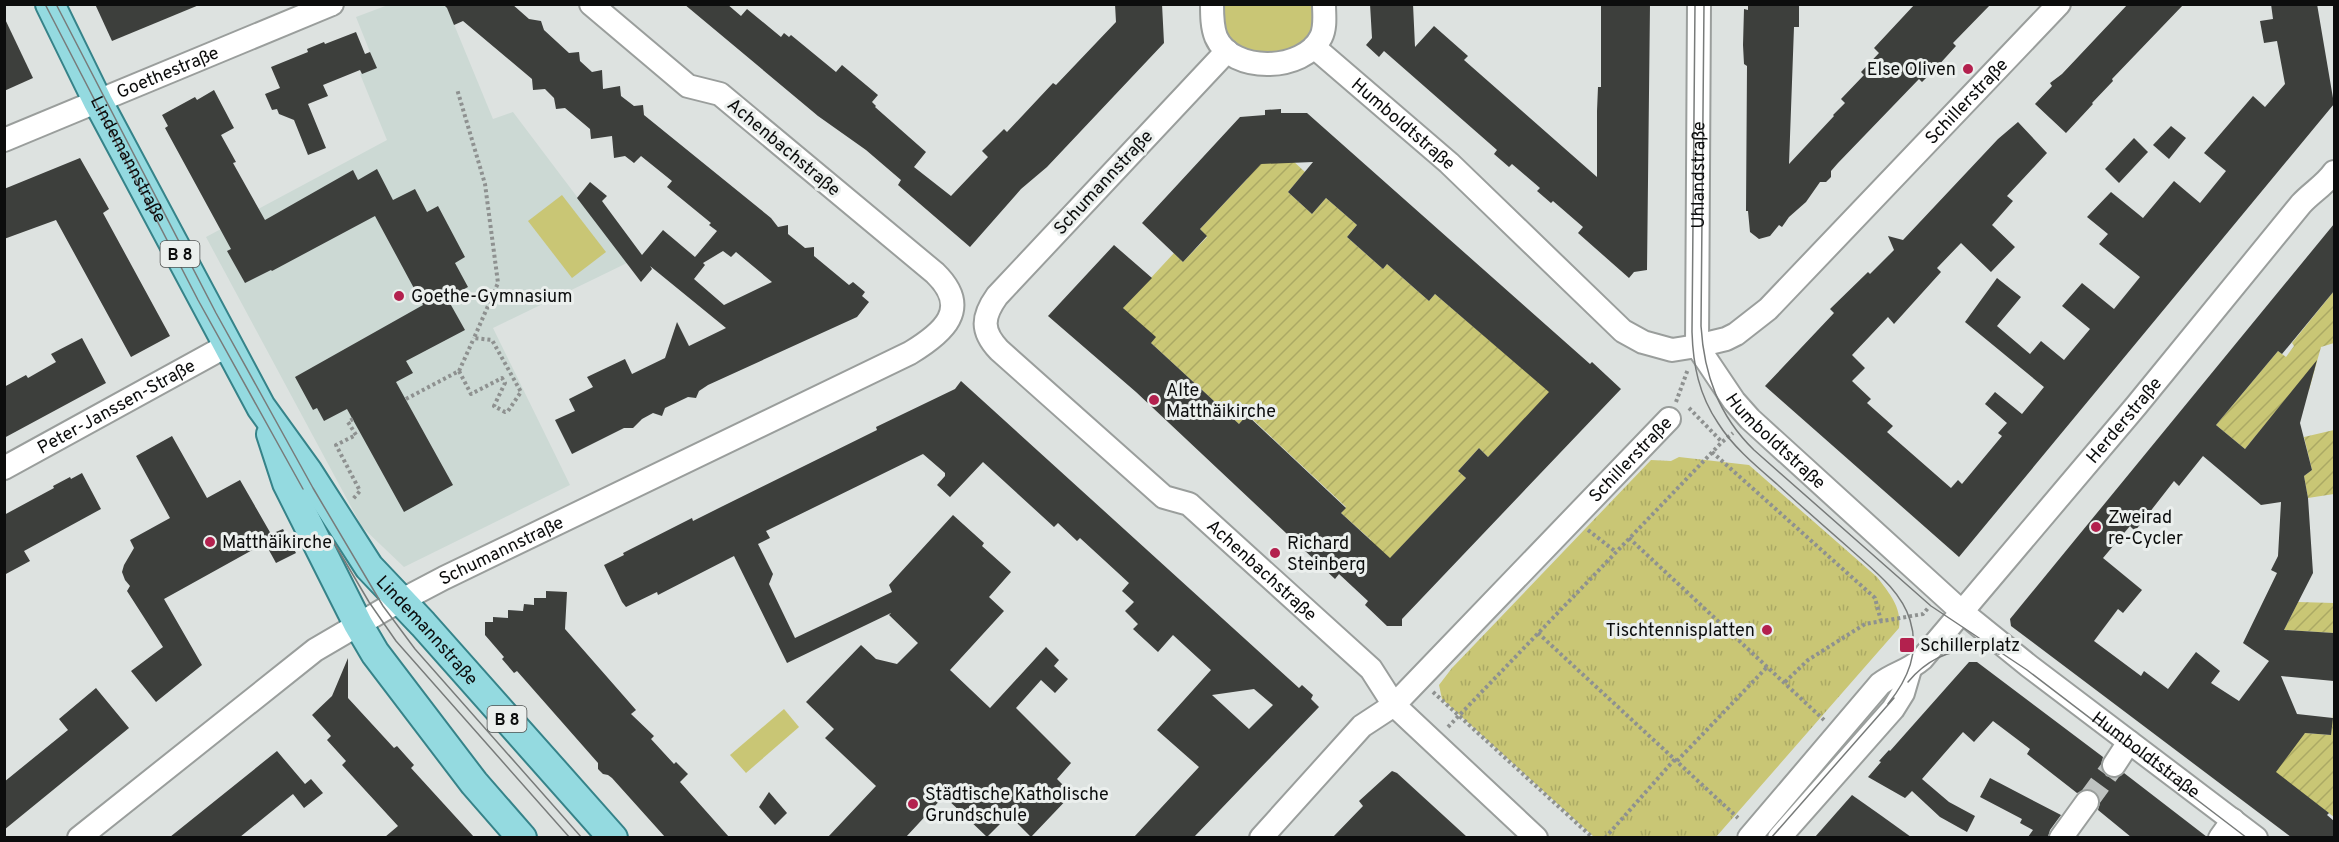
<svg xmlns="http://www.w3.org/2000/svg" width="2339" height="842" viewBox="0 0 2339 842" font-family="Overpass,sans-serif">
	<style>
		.built { fill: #ccd9d4 }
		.grass { fill: #c9c675 }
		.park { fill: url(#park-tufts) }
		.garden { fill: url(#garden-furrows) }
		.building { fill: #3d3f3c; fill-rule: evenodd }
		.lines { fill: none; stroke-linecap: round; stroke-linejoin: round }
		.minor-tunnel { stroke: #bec2c0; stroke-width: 22; stroke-dasharray: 22 11; stroke-linecap: butt }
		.minor-casing { stroke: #9a9e9c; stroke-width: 26 }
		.major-casing { stroke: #368389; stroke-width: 32 }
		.path { stroke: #8e9190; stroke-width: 4; stroke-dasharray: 3 3; stroke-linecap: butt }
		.minor { stroke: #fff; stroke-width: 22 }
		.major { stroke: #94dae0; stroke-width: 28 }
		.tram { stroke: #787b7a; stroke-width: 1.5 }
		.poi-dot { fill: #b3214e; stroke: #ebefed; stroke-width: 2 }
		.labels { text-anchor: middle; stroke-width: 6; stroke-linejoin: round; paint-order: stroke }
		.shield { fill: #ebefed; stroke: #4f5150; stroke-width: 1.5 }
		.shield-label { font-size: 16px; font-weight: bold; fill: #0c0d0d }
		.poi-label { font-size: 18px; fill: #0c0d0d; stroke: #ebefed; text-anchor: start }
		.street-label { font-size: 18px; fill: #0c0d0d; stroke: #ebefed }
	</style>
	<defs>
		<pattern id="park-tufts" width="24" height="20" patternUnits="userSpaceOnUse" patternTransform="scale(1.5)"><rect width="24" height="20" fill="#c9c675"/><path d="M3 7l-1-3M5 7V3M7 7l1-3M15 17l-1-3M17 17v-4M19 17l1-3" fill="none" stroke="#aba964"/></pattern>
		<pattern id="garden-furrows" width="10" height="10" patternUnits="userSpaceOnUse" patternTransform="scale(1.5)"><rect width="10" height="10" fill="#c9c675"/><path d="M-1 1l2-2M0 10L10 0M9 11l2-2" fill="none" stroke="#aba964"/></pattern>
	</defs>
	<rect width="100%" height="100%" fill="#dde2e0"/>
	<path class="built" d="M388 5H446L493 119 513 112 627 263 493 328 570 485 404 567 362 527 206 237 387 140 360 74 376 67 356 17Z"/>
	<g class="grass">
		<path d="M1213 4 1323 5 1307 53 1236 57Z"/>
		<path d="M562 195 606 252 572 278 528 221Z"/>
		<path d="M784 709 799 727 746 773 730 755Z"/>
	</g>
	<path class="park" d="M1679 457 1749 465 1877 577C1889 593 1902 607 1899 628L1716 837H1594L1442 699 1439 685 1452 668 1651 460 1671 461Z"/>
	<g class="garden">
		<path d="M1256 160H1292L1305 172 1288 192 1312 214 1326 198 1357 225 1347 237 1383 269 1387 264 1429 301 1435 294 1550 392 1488 457 1479 448 1458 471 1466 478 1382 567 1363 549 1371 540 1341 513 1346 507 1248 415 1239 424 1151 343 1123 308 1174 253 1183 262 1207 237 1200 229 1247 179Z"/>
		<path d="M2334 291V343L2321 347 2309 390 2300 382 2245 449 2216 425 2278 351 2286 357 2294 346 2292 343Z"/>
		<path d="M2334 430V494L2308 498 2304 476 2312 470 2304 437Z"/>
		<path d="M2298 602 2334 603V633L2284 630Z"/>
		<path d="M2334 702V817L2248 752 2305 733 2331 735Z"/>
	</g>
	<g class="building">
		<path d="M95 4H199V5L112 41Z"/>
		<path d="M443 4H512L529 19 541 21 544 30 569 53 579 52 580 61 592 72 602 70 603 89 620 86 621 96 634 106 643 105 644 115 771 218 778 227 788 225V234L805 248 814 247V256L849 285 853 282 865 292 862 296 869 302 857 317 708 385 699 391 696 398 688 397 665 408 662 416 653 413 642 419 633 428H624L572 454 555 420 575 411 569 399 593 387 587 377 625 359 632 374 665 358 677 322 689 346 726 328 650 266 652 269 641 282 577 198 590 182 607 196 602 201 642 255 663 230 695 257 717 231 709 225 711 223 667 187 672 181 641 156 634 163 625 156 614 158 612 136 591 139 590 129 565 108 556 109 554 98 545 89 533 90 532 79 463 21 454 25 447 8ZM723 251 731 257 736 252 772 282 724 305 694 279 705 265 703 263Z"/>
		<path d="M684 4H727L741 16 747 9 781 37 784 33 789 37 791 35 836 72 842 65 878 95 872 102 876 106 875 107 926 152 914 167 951 196 988 157 982 151 1004 129 1007 132 1053 83 1056 85 1116 22 1115 4H1162L1164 43 1047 167 1021 189 970 247 898 185 901 180 866 150 818 116Z"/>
		<path d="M1370 4H1413L1415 47 1434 26 1468 56 1464 60 1597 177V111L1598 87H1601V4H1650L1647 270 1634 272 1629 278 1578 233 1583 227 1553 201 1551 203 1537 191 1540 188 1512 164 1509 167 1494 154 1497 150 1384 51 1379 57 1366 45 1372 38Z"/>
		<path d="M1748 4H1799V27H1794L1789 164 1834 116 1833 115 1845 103 1841 99 1864 75 1861 72 1879 53 1874 48 1915 4H1991L1953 43 1956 46 1936 68 1922 82 1919 79 1838 163 1831 171V177L1826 182H1820L1806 202 1789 217 1782 227 1779 225 1770 236 1759 239 1750 232 1748 211H1746L1747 66 1744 64 1743 45 1744 9 1748 10Z"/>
		<path d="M2128 4H2184L2112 79 2113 81 2092 103 2093 104 2066 133 2035 104 2052 86 2050 83 2062 74Z"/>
		<path d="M2271 4H2317L2334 104 1959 557 1765 386 1834 313 1830 309 1868 272 1870 274 1894 250 1888 236 1903 240 1998 139 2018 122 2047 153 2007 196 2013 201 1992 225 2015 247 1991 272 1961 243 1937 268 1941 272 1894 324 1888 317 1852 355 1865 368 1852 381 1871 399 1867 403 1893 426 1887 432 1951 488 1958 480 1962 484 2002 436 1998 433 2007 423 1985 404 1995 392 2022 414 2044 387 1965 322 1997 278 2021 297 1997 326 2030 354 2041 341 2064 360 2090 329 2062 306 2082 283 2114 309 2140 277 2099 244 2108 234 2087 217 2111 192 2143 218 2174 181 2200 203 2226 171 2204 153 2253 96 2265 107 2285 84 2277 41 2264 43 2260 21 2273 19Z"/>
		<path d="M4 17 33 78 4 91Z"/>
		<path d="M356 32 365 54 370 52 377 68 362 74 360 70 323 85 328 96 308 104 326 148 308 155 294 120 279 114 277 109 272 110 265 94 280 88 271 67 308 52 307 49 324 42 325 44Z"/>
		<path d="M214 90 234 128 221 135 236 162 233 163 265 220 353 170 358 180 377 169 393 200 415 189 427 212 438 206 465 257 455 263 468 287 447 298 465 330 406 361 413 373 396 382 453 485 404 512 347 409 324 421 317 408 313 410 295 377 423 305 375 216 272 271 271 270 245 283 227 251 231 249 165 128 168 126 162 115 195 97 197 100Z"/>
		<path d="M1281 109V113H1307L1590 364 1592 362 1621 389 1402 619V626H1387L1365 605 1368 601 1339 574 1335 579 1136 392 1048 316 1114 245 1152 278 1123 308 1156 337 1151 343 1239 424 1247 415 1346 508 1341 513 1390 558 1466 478 1458 471 1479 448 1488 457 1549 392 1435 294 1429 301 1387 264 1383 269 1347 237 1357 225 1326 198 1312 214 1288 192 1313 162 1261 164 1200 229 1207 236 1183 262 1142 223 1240 117 1265 115V110Z"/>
		<path d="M2171 126 2186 138 2169 159 2153 145Z"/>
		<path d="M2134 138 2148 152 2119 183 2105 169Z"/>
		<path d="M80 158 109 209 103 213 170 336 131 357 56 220 4 239V189Z"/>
		<path d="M2334 224V291L2282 354 2278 351 2216 425 2245 449 2317 360 2300 423 2312 470 2304 476 2308 498 2313 573 2284 630 2334 633V681L2281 676 2297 714 2333 718 2331 735 2305 733 2276 772 2329 813 2327 815 2334 821V837H2291L2011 626 2010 619ZM2203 456 2261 505 2281 502 2278 556 2271 570 2277 573 2243 643 2269 661 2239 701 2211 683 2220 671 2196 652 2168 689 2144 671 2141 676 2094 641 2118 609 2123 613 2142 590 2103 558 2130 526 2135 531 2174 481 2179 486Z"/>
		<path d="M82 338 106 383 4 438V387L26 375 28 378 56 362 51 354Z"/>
		<path d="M961 381 1299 688 1302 685 1313 695 1311 699 1319 707 1194 837H1134L1199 767 1157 730 1211 670 1173 635 1158 652 1133 629 1138 624 1125 611 1134 602 1122 591 1129 583 1080 538 1077 541 1058 523 1054 527 983 462 950 497 937 485 945 476V473L923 454 766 531 770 538 758 544 773 574 769 584 795 638 892 592 889 585 953 515 984 543 982 546 1011 572 989 597 1004 611 950 670 990 708 1046 647 1059 660 1054 666 1068 679 1055 693 1041 680 1016 708 1071 763 1057 779 1072 794 1031 837 1009 815 987 837 944 796 906 837H828L876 786 825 738 834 729 806 702 861 645 876 659 897 664 918 643 889 615 891 613 787 663 734 556 658 595 657 592 626 607 622 602 604 565 624 555 623 553 692 518 693 521 723 506 877 430 876 427 955 389ZM1254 689 1273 705 1249 729 1212 695Z"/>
		<path d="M172 436 207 498 240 480 271 534 283 529 296 553 276 563 265 543 164 599 202 665 156 702 131 671 163 647 127 591 130 586 125 580 122 572 124 565 134 548 130 540 170 518 136 456Z"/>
		<path d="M82 473 101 509 24 551 30 561 4 575V515L54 488 53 486 70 477 71 479Z"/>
		<path d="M546 591 567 592 565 629 636 710 631 714 654 736 651 739 674 764 676 762 688 774 680 782 729 837H665L612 778 608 775 603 774 598 769V763L517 671 514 673 502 659 504 657 485 635V622H493V617L508 618V610L523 611 524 604 534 605V598H546Z"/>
		<path d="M348 658V698L394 748 397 746 414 765 411 768 474 837H385L398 826 342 765 346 761 327 740 331 736 312 715 332 696Z"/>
		<path d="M1969 662H1977L2103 757 2101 765 2106 776 2114 778 2124 773 2207 837H2131L2098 810 2100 803 2095 791 2088 789 2077 793 2027 754 2030 749 1993 721 1974 742 1963 732 1922 779 1949 802 1975 816 1967 832 1940 817 1912 791 1905 798 1868 777 1881 762 1879 761 1889 750 1890 751Z"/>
		<path d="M96 688 129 728 4 830V782L68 730 59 719Z"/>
		<path d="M277 751 305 784 311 779 323 793 304 808 293 794 240 837H170Z"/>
		<path d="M1392 771 1397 773 1467 837H1333L1363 806 1359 801Z"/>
		<path d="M1990 778 2061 815 2050 830 2048 837H2028L2033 830 2020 823 2022 819 1980 797Z"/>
		<path d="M769 792 787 813 775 825 759 807Z"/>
		<path d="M1852 795 1879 814 1911 837H1815Z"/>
	</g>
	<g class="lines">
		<path class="minor-tunnel" d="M2087 802 2114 765"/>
		<defs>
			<g id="minor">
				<path d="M1212 4C1212 15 1212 27 1216 37 1232 74 1304 72 1321 37 1326 27 1324 15 1324 4"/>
				<path id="s1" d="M1314 47 1449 163 1623 331 1643 342 1672 350 1697 346 1726 339 1736 334 1768 309 2059 4"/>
				<path id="s2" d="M1227 51 997 296C982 317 981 331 999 350L1164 497 1189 504 1371 669 1394 705 1536 838"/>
				<path id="s3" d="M4 140 332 4"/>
				<path id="s4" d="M1697 346 1734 401 1750 419 1961 611 2029 666 2256 838"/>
				<path id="s5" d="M1697 346 1699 4"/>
				<path id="s6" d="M4 468 228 345"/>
				<path d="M2114 765 2129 742"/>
				<path id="s7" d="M79 838 315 650 385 609 444 578 910 353C943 333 972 309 935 273L720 94 688 86 591 4"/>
				<path id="s8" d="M1261 838 1362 726 1394 705 1669 419"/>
				<path id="s9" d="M1749 838 1880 684C1894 673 1907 672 1922 659L2136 406 2301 204C2312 192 2325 185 2334 172"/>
				<path d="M1779 838 1893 709 1903 693 1910 669"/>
				<path d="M2061 838 2087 802"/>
				<path d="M2220 838 2233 820"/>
			</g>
			<g id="major">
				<path id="s10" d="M50 4 98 102 261 407 308 472 369 567 423 624 613 838"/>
				<path d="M271 434 287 483 358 624 375 653 474 783 522 838"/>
			</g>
		</defs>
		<use href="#minor" class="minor-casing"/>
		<use href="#major" class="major-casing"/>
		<g class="path">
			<path d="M459 371 474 338"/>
			<path d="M406 399 459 371 471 394 502 378 505 383 494 406 505 412 508 411 521 392 492 340 474 338 498 283 485 184 457 89"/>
			<path d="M1676 402 1688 369"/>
			<path d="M1689 408 1722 442"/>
			<path d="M353 419 348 422 356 435 336 445 360 491 353 499"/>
			<path d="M1712 452 1875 598 1881 621"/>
			<path d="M1588 530 1616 552"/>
			<path d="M1629 538 1824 720"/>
			<path d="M1538 633 1738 818"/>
			<path d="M1785 682 1808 660 1865 624 1923 614 1929 607"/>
			<path d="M1433 692 1593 838"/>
			<path d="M1448 727 1722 442 1733 433"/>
			<path d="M1677 761 1768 666"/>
			<path d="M1605 838 1675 759"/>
		</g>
		<use href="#minor" class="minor"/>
		<use href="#major" class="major"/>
		<g class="tram">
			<path d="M45 4 198 300 303 489"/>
			<path d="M56 4 216 313 313 488 383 606 415 649 582 838"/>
			<path d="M1695 4 1692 332C1693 365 1699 395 1718 423 1733 447 1756 466 1778 485 1801 506 1825 527 1849 548 1872 569 1901 590 1910 620 1920 652 1908 679 1888 704"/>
			<path d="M1704 4 1701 326C1704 375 1719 416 1754 450L1931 606 2027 670 2247 838"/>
			<path d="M330 536 369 602 396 641 570 838"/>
			<path d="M1908 682C1932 654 1963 644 1999 654"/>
			<path d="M1771 838 1894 698"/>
		</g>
	</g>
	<g class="poi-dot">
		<circle cx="1968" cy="69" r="6"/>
		<circle cx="399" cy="296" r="6"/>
		<circle cx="1154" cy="400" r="6"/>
		<circle cx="2096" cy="527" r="6"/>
		<circle cx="210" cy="542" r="6"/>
		<circle cx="1275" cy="553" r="6"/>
		<circle cx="1767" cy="630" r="6"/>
		<rect x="1899" y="637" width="16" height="16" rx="3"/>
		<circle cx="913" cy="804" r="6"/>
	</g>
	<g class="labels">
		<g class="shield">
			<rect x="160.5" y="241" width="39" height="26" rx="4.5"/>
			<rect x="487.5" y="706" width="39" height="26" rx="4.5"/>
		</g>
		<g class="shield-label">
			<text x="180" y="260">B 8</text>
			<text x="507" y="725">B 8</text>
		</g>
		<g class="poi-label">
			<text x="1956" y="75" text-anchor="end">Else Oliven</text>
			<text x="411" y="302">Goethe-Gymnasium</text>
			<text x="1166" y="396">Alte<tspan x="1166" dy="21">Matthäikirche</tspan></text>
			<text x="2108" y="523">Zweirad<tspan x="2108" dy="21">re-Cycler</tspan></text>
			<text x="222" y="548">Matthäikirche</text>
			<text x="1287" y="549">Richard<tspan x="1287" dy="21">Steinberg</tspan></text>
			<text x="1755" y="636" text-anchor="end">Tischtennisplatten</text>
			<text x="1920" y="651">Schillerplatz</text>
			<text x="925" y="800">Städtische Katholische<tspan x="925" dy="21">Grundschule</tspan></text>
		</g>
		<g class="street-label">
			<text dy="6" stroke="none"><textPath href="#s3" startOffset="177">Goethestraße</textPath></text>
			<text dy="6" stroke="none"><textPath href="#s1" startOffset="867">Schillerstraße</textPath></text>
			<text dy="6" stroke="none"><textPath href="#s1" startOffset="118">Humboldtstraße</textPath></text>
			<text transform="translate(784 147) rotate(40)" y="6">Achenbachstraße</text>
			<text dy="6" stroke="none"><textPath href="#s10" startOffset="174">Lindemannstraße</textPath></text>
			<text dy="6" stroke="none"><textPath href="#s5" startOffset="171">Uhlandstraße</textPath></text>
			<text transform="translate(1103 182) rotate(-47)" y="6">Schumannstraße</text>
			<text dy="6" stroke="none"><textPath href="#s6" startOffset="128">Peter-Janssen-Straße</textPath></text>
			<text dy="6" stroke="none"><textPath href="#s9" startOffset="564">Herderstraße</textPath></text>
			<text dy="6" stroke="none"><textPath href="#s4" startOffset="124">Humboldtstraße</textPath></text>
			<text dy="6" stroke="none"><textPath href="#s8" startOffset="530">Schillerstraße</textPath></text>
			<text dy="6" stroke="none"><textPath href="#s7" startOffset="513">Schumannstraße</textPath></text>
			<text dy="6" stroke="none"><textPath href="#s2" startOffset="742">Achenbachstraße</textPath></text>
			<text dy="6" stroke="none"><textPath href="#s10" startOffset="734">Lindemannstraße</textPath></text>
			<text dy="6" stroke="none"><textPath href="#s4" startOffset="610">Humboldtstraße</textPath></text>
		</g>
	</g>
	<rect width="2339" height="842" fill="none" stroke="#0c0d0d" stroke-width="12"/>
</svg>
